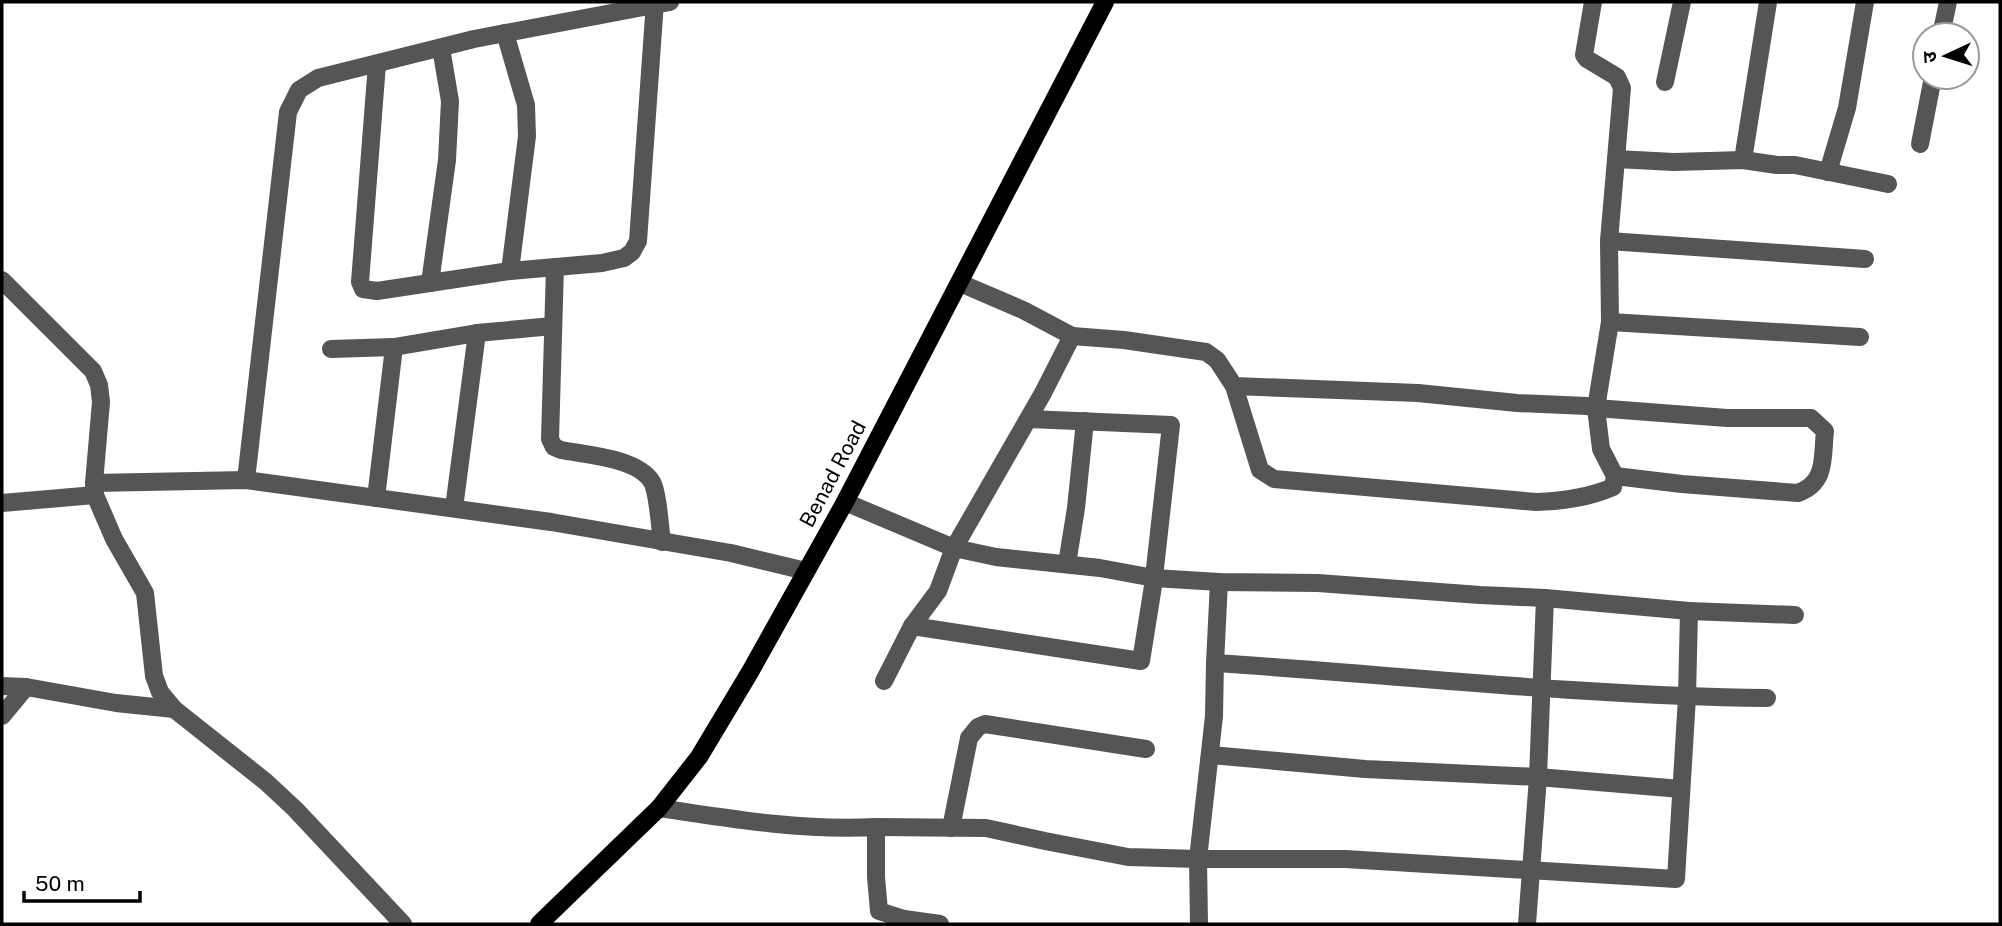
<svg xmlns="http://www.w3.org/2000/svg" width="2002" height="926" viewBox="0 0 2002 926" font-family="'Public Sans','Noto Sans Devanagari',sans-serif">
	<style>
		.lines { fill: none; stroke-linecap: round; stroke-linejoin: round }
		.minor { stroke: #555; stroke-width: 18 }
		.major { stroke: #000; stroke-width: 18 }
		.labels { text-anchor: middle; stroke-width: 5; stroke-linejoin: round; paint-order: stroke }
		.street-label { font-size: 21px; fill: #000; stroke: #fff }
	</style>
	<rect width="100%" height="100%" fill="#fff"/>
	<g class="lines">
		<g class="minor">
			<path d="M1593 2 1584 55 1587 59 1617 77 1622 88 1616 159"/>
			<path d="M505 33 526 105 527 136 510 271"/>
			<path d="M1941 35 1948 2"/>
			<path d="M377 64 360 282 363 289 377 291 510 271 602 263 624 258 632 252 638 241 655 2"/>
			<path d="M1665 82 1682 2"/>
			<path d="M1920 144 1933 77"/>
			<path d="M1743 160 1768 2"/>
			<path d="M1828 172 1847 108 1865 2"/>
			<path d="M1609 241 1865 259"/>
			<path d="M555 267 550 439 554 447 561 450C587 455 638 458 652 482 658 492 660 529 662 542"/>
			<path d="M2 280 93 371 99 385 101 402 94 483 95 495 114 539 145 593 154 676 160 692 174 709 266 782 295 809 403 924"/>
			<path d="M430 283 447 160 450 101 441 48"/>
			<path d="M960 283 1023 310 1072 336 1043 393 954 548 996 557 1100 568 1154 578 1219 582 1318 583 1480 595 1545 598 1689 611 1687 697 1676 879 1345 859H1198L1199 924"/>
			<path d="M1610 322 1860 337"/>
			<path d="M1072 336 1124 340 1206 352 1217 360 1234 386 1418 393 1517 403 1587 406 1596 408 1727 418H1811L1825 431C1822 458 1827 482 1798 493L1682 484 1615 476"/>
			<path d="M331 349 394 347 477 333 553 326"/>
			<path d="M1234 386 1260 470 1274 479 1536 502C1563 501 1588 498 1613 487L1615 476 1601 449 1596 408 1610 322 1609 241 1616 159 1674 162 1743 160 1777 165H1795L1888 184"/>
			<path d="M246 480 288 112 299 90 318 78 474 39 670 2"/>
			<path d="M94 483 246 480 551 522 731 553 806 571"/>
			<path d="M376 498 394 347"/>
			<path d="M845 502 954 548 938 591 912 626 884 681"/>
			<path d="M2 503 95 495"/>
			<path d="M454 508 477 333"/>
			<path d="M1067 564 1076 508 1085 421"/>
			<path d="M1689 611 1795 615"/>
			<path d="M912 626 1141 661 1153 586 1171 425 1029 419"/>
			<path d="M1215 663C1399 675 1583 696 1767 698"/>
			<path d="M2 686 26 687"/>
			<path d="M2 716 26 687 116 703 174 709"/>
			<path d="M1211 755 1365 769 1538 777 1681 789"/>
			<path d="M659 808C731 819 803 831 876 827V877L879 911 904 919 940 924"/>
			<path d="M876 827 986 828 1045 841 1128 857 1198 859 1214 716 1215 663 1219 582"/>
			<path d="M951 828 969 738 978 727 985 724 1146 749"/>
			<path d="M1527 924 1538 777 1545 598"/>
		</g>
		<path class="major" d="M539 924 659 808 699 757 750 672 845 502 1105 2"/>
	</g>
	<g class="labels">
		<g class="street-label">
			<text transform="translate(833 474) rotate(-62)" y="7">Benad Road</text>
		</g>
	</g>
	<rect width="2002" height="926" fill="none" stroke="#000000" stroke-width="7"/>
	<g transform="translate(1946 56) rotate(266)"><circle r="33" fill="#ffffff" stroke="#999999" stroke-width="2"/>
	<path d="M0-5L12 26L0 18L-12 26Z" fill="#000000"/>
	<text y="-10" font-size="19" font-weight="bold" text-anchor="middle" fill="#000000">उ</text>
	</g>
	<path d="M24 891v10h116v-10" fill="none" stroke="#000000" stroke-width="3.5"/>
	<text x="35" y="891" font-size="21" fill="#000000" stroke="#ffffff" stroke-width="5" paint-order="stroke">50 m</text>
</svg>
